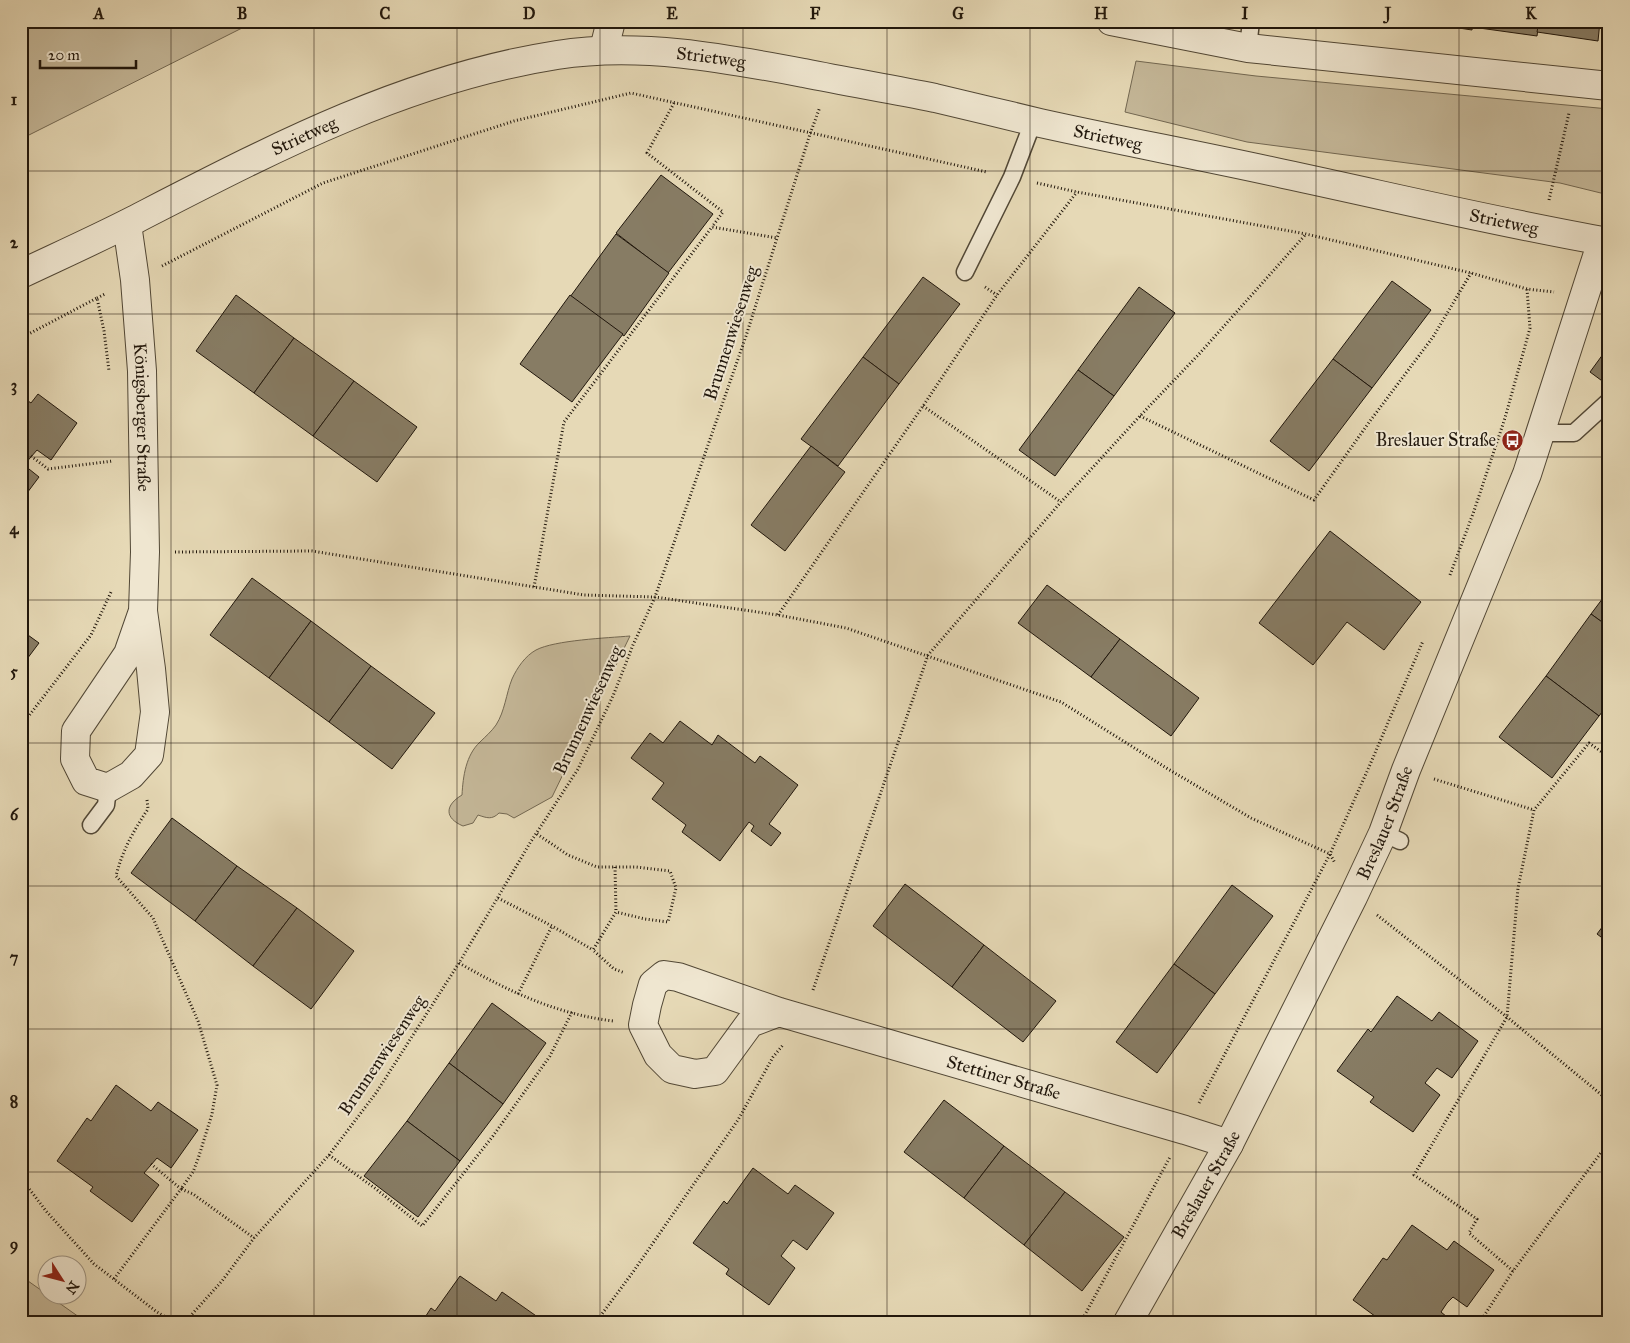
<svg xmlns="http://www.w3.org/2000/svg" width="1630" height="1343" viewBox="0 0 1630 1343" font-family="'IM FELL Great Primer',serif">
	<style>
		.green { fill: #c5b899; stroke: #736852 }
		.building { fill: #877c64; stroke: #21170c }
		.lines { fill: none; stroke-linecap: round; stroke-linejoin: round }
		.service-casing { stroke: #524836; stroke-width: 19 }
		.minor-casing { stroke: #524836; stroke-width: 30 }
		.path { stroke: #21170c; stroke-width: 3; stroke-dasharray: 1 2.5; stroke-linecap: butt }
		.service { stroke: #efe6d0; stroke-width: 16 }
		.minor { stroke: #efe6d0; stroke-width: 28 }
		.grid { fill: none; stroke: #21170c; stroke-width: 1; stroke-opacity: 0.55 }
		.labels { text-anchor: middle; stroke-width: 4; stroke-linejoin: round; paint-order: stroke }
		.street-label { font-size: 18px; fill: #21170c; stroke: #efe6d0 }
		.poi-label { font-size: 18px; fill: #21170c; stroke: #efe6d0; text-anchor: end }
		.neatline { fill: none; stroke: #21170c; stroke-width: 2 }
		.grid-label { font-size: 16px; text-anchor: middle; font-weight: bold; fill: #21170c }
	</style>
	<rect width="100%" height="100%" fill="#e6d9b6"/>
	<filter id="stains"><feTurbulence type="fractalNoise" baseFrequency=".004" numOctaves="4"/><feColorMatrix values="0 0 0 0 .2 0 0 0 0 .09 0 0 0 0 .02 0 0 0 .5 -.17"/></filter>
	<radialGradient id="worn" r=".72"><stop offset=".6" stop-color="#630" stop-opacity="0"/><stop offset="1" stop-color="#630" stop-opacity=".3"/></radialGradient>
	<g class="green">
		<path d="M21 21H256L21 139Z"/>
		<path d="M1136 61 1256 76 1609 109V195L1560 183 1247 142 1125 112Z"/>
		<path d="M630 636 552 797 514 818 507 814 499 813C492 820 487 818 478 815L473 823 463 826C444 818 445 805 462 795 463 776 466 755 480 742 486 736 491 732 496 725 505 711 506 694 512 679 517 668 525 656 536 650 555 640 607 638 630 636Z"/>
		<path d="M21 1276 79 1317 76 1322H21Z"/>
	</g>
	<g class="building">
		<path d="M1349 21H1378L1377 24Z"/>
		<path d="M1413 21H1473L1472 30Z"/>
		<path d="M1473 21H1539L1537 36 1472 27Z"/>
		<path d="M1539 21H1600L1598 41 1537 32Z"/>
		<path d="M661 175 713 214 668 273 616 233Z"/>
		<path d="M616 234 669 273 624 336 570 297Z"/>
		<path d="M923 277 960 304 899 384 863 357Z"/>
		<path d="M1392 281 1431 310 1372 388 1333 359Z"/>
		<path d="M1139 287 1175 313 1114 396 1078 370Z"/>
		<path d="M236 295 294 338 254 393 196 351Z"/>
		<path d="M570 295 623 334 572 402 520 364Z"/>
		<path d="M294 338 354 381 313 436 254 393Z"/>
		<path d="M1609 346V386L1590 372Z"/>
		<path d="M863 357 899 384 838 466 801 439Z"/>
		<path d="M1333 359 1372 388 1309 471 1270 441Z"/>
		<path d="M1078 370 1114 396 1055 476 1019 450Z"/>
		<path d="M354 381 417 427 377 482 313 436Z"/>
		<path d="M38 394 77 423 51 460 37 450 24 465 39 477 21 501V396L31 403Z"/>
		<path d="M811 446 845 472 785 551 751 525Z"/>
		<path d="M1330 531 1421 602 1384 650 1347 622 1313 665 1259 623Z"/>
		<path d="M252 578 311 621 269 678 210 635Z"/>
		<path d="M1047 585 1120 639 1091 677 1018 623Z"/>
		<path d="M1609 590V627L1591 614Z"/>
		<path d="M1591 614 1609 627V703L1599 716 1546 676Z"/>
		<path d="M311 621 371 666 329 722 269 678Z"/>
		<path d="M21 630 39 643 21 667Z"/>
		<path d="M1120 639 1199 698 1171 736 1091 677Z"/>
		<path d="M371 666 435 713 392 769 329 722Z"/>
		<path d="M1546 676 1599 716 1552 778 1499 737Z"/>
		<path d="M680 721 712 745 718 735 755 763 760 756 798 785 769 824 781 833 771 846 751 831 754 826 749 822 720 861 682 832 686 825 652 799 664 783 631 758 650 733 663 743Z"/>
		<path d="M172 818 237 866 195 921 131 873Z"/>
		<path d="M237 866 297 908 253 966 195 921Z"/>
		<path d="M905 884 984 945 952 987 873 926Z"/>
		<path d="M1232 885 1273 916 1215 994 1174 964Z"/>
		<path d="M297 908 354 951 311 1009 253 966Z"/>
		<path d="M1609 918V943L1597 934Z"/>
		<path d="M984 945 1056 1001 1023 1042 952 987Z"/>
		<path d="M1174 964 1215 994 1157 1073 1116 1042Z"/>
		<path d="M1397 996 1432 1021 1439 1012 1478 1041 1452 1078 1437 1068 1425 1083 1440 1095 1413 1132 1370 1102 1374 1097 1337 1071 1368 1029 1371 1032Z"/>
		<path d="M492 1003 546 1043 503 1104 449 1063Z"/>
		<path d="M449 1063 503 1104 460 1161 407 1121Z"/>
		<path d="M116 1085 151 1111 158 1102 198 1130 171 1168 157 1158 144 1173 159 1185 132 1222 90 1191 93 1187 57 1161 87 1118 91 1121Z"/>
		<path d="M944 1100 1004 1146 964 1198 904 1152Z"/>
		<path d="M407 1121 460 1161 418 1217 364 1176Z"/>
		<path d="M1004 1146 1065 1192 1024 1245 964 1198Z"/>
		<path d="M753 1168 788 1194 795 1185 834 1213 807 1250 793 1240 781 1256 795 1268 769 1305 726 1274 729 1269 693 1243 724 1201 727 1204Z"/>
		<path d="M1065 1192 1124 1237 1082 1291 1024 1245Z"/>
		<path d="M1412 1225 1447 1250 1454 1241 1494 1270 1467 1307 1453 1297 1447 1303 1441 1312 1453 1322H1383L1353 1300 1383 1258 1387 1260Z"/>
		<path d="M460 1276 496 1301 502 1292 542 1320 541 1322H422L431 1308 435 1311Z"/>
	</g>
	<g class="lines">
		<defs>
			<g id="service">
				<path d="M1248 48 1251 21"/>
				<path d="M965 272 1012 177 1033 122"/>
				<path d="M1540 433H1574L1609 401"/>
				<path d="M91 825 106 805 108 788"/>
				<path d="M1383 833 1400 841"/>
			</g>
			<g id="minor">
				<path d="M1111 21 1248 48 1609 86"/>
				<path d="M604 49 611 21"/>
				<path id="s1" d="M127 224 135 280 142 371 145 552 143 611 128 654 76 731 75 759 86 781 108 788 131 775 149 755 155 712 151 669 143 611"/>
				<path id="s2" d="M21 274C59 256 97 239 134 220 270 150 404 79 557 55 639 42 724 58 804 73 848 82 891 89 935 98 970 106 1005 115 1040 123 1121 141 1203 156 1284 174 1392 197 1500 223 1609 242"/>
				<path id="s3" d="M779 1012 750 1023 715 1071 695 1074 672 1069 658 1055 643 1025 647 1005 653 984 664 975 678 977 779 1012 1185 1130 1229 1144"/>
				<path id="s4" d="M1128 1322 1229 1144 1353 897 1383 833 1406 770 1527 474 1602 241"/>
			</g>
		</defs>
		<use href="#service" class="service-casing"/>
		<use href="#minor" class="minor-casing"/>
		<g class="path">
			<path d="M674 103 647 153 723 212 712 227"/>
			<path d="M1037 183 1077 192 1306 234 1471 273 1527 289 1554 292"/>
			<path d="M1549 200 1569 113"/>
			<path d="M162 266 323 183 514 121 631 93 987 172"/>
			<path d="M985 287 997 295"/>
			<path d="M97 298 105 294"/>
			<path d="M21 338 97 298 104 331 109 371"/>
			<path d="M923 406 1061 502"/>
			<path d="M1140 416 1314 500 1370 421 1433 337 1471 273"/>
			<path d="M31 456 48 469 113 461"/>
			<path d="M175 552 312 551 584 595 655 597 778 615 846 628 1061 702 1168 769 1251 818 1330 854 1335 863"/>
			<path d="M1450 575 1474 511 1505 418 1530 328 1527 289"/>
			<path d="M534 587 564 422 712 227 777 238"/>
			<path d="M778 615 923 406 997 295 1077 192"/>
			<path d="M21 726 91 635 112 590"/>
			<path d="M1434 779 1534 810"/>
			<path d="M147 800 148 809C134 830 122 851 116 876L153 918 198 1021 217 1085 212 1114 198 1159 193 1172 181 1189 193 1194 254 1238"/>
			<path d="M537 834 568 855 597 867H636L670 871 676 888 668 922 645 919 616 912 593 950 614 969 625 973"/>
			<path d="M615 867 616 912"/>
			<path d="M498 898 552 926 593 950"/>
			<path d="M1377 915 1507 1017 1609 1101"/>
			<path d="M459 963C508 991 556 1014 613 1021"/>
			<path d="M813 990 928 655 1061 502 1140 416 1200 353 1306 234"/>
			<path d="M518 994 552 926"/>
			<path d="M1199 1103 1330 854 1369 767 1423 641"/>
			<path d="M329 1155 376 1189 422 1226 493 1136 550 1056 572 1012"/>
			<path d="M21 1178 46 1211 94 1264 157 1312 174 1322"/>
			<path d="M1513 1271 1469 1233 1477 1219 1414 1175 1507 1017 1518 888 1534 810 1589 743 1609 757"/>
			<path d="M114 1279 181 1189 151 1164"/>
			<path d="M185 1322 222 1281 254 1238 329 1155 376 1093 459 963 530 843 578 769 613 696 633 645 655 597 746 336 810 134 820 107"/>
			<path d="M596 1322 633 1272 738 1120 773 1057 783 1045"/>
			<path d="M1081 1322 1170 1157"/>
			<path d="M1480 1322 1513 1271 1609 1142"/>
		</g>
		<use href="#service" class="service"/>
		<use href="#minor" class="minor"/>
	</g>
	<path class="grid" d="M171 21V1322M314 21V1322M457 21V1322M600 21V1322M743 21V1322M887 21V1322M1030 21V1322M1173 21V1322M1316 21V1322M1459 21V1322M21 171H1609M21 314H1609M21 457H1609M21 600H1609M21 743H1609M21 886H1609M21 1029H1609M21 1172H1609"/>
	<defs>
		<symbol id="bus-disc" viewBox="-11 -11 22 22"><circle r="9.5" fill="#8f2418" stroke="#efe6d0"/><path d="M-5-6H5V4H4V6H2V4H-2V6H-4V4H-5ZM-3.5-4V0h7V-4ZM-3.5 1.2v1.5H-2V1.2ZM2 1.2v1.5H3.5V1.2Z" fill="#fff"/></symbol>
	</defs>
	<g fill-rule="evenodd">
		<use href="#bus-disc" x="1500" y="428" width="25" height="25"/>
	</g>
	<g class="labels">
		<g class="street-label">
			<text dy="6" stroke="none"><textPath href="#s2" startOffset="736">Strietweg</textPath></text>
			<text dy="6" stroke="none"><textPath href="#s2" startOffset="315">Strietweg</textPath></text>
			<text dy="6" stroke="none"><textPath href="#s2" startOffset="1141">Strietweg</textPath></text>
			<text dy="6" stroke="none"><textPath href="#s2" startOffset="1546">Strietweg</textPath></text>
			<text transform="translate(731 333) rotate(-72)" y="6">Brunnenwiesenweg</text>
			<text dy="6" stroke="none"><textPath href="#s1" startOffset="194">Königsberger Straße</textPath></text>
			<text transform="translate(588 710) rotate(-65)" y="6">Brunnenwiesenweg</text>
			<text dy="6" stroke="none"><textPath href="#s4" startOffset="562">Breslauer Straße</textPath></text>
			<text transform="translate(382 1055) rotate(-56)" y="6">Brunnenwiesenweg</text>
			<text dy="6" stroke="none"><textPath href="#s3" startOffset="599">Stettiner Straße</textPath></text>
			<text dy="6" stroke="none"><textPath href="#s4" startOffset="158">Breslauer Straße</textPath></text>
		</g>
		<g class="poi-label">
			<text x="1496" y="446">Breslauer Straße</text>
		</g>
	</g>
	<rect width="1630" height="1343" fill="none" stroke="#e6d9b6" stroke-width="55"/>
	<g transform="translate(62 1280) rotate(126)"><circle r="24" fill="#efe6d0" stroke="#9d9382"/>
	<path d="M0-4L9 19L0 12L-9 19Z" fill="#8f2418"/>
	<text y="-8" font-size="14" font-weight="bold" text-anchor="middle" fill="#21170c">N</text>
	</g>
	<path d="M40 60v8h96v-8" fill="none" stroke="#21170c" stroke-width="2.5"/>
	<text x="48" y="60" font-size="15" fill="#21170c" stroke="#efe6d0" stroke-width="4" paint-order="stroke">20 m</text>
	<rect x="28" y="28" width="1574" height="1288" class="neatline"/>
	<g class="grid-label">
		<text x="99" y="19">A</text>
		<text x="242" y="19">B</text>
		<text x="385" y="19">C</text>
		<text x="529" y="19">D</text>
		<text x="672" y="19">E</text>
		<text x="815" y="19">F</text>
		<text x="958" y="19">G</text>
		<text x="1101" y="19">H</text>
		<text x="1245" y="19">I</text>
		<text x="1388" y="19">J</text>
		<text x="1531" y="19">K</text>
		<text x="14" y="105">1</text>
		<text x="14" y="248">2</text>
		<text x="14" y="391">3</text>
		<text x="14" y="534">4</text>
		<text x="14" y="677">5</text>
		<text x="14" y="820">6</text>
		<text x="14" y="963">7</text>
		<text x="14" y="1107">8</text>
		<text x="14" y="1250">9</text>
	</g>
	<rect width="100%" height="100%" filter="url(#stains)"/>
	<rect width="100%" height="100%" fill="url(#worn)"/>
</svg>
